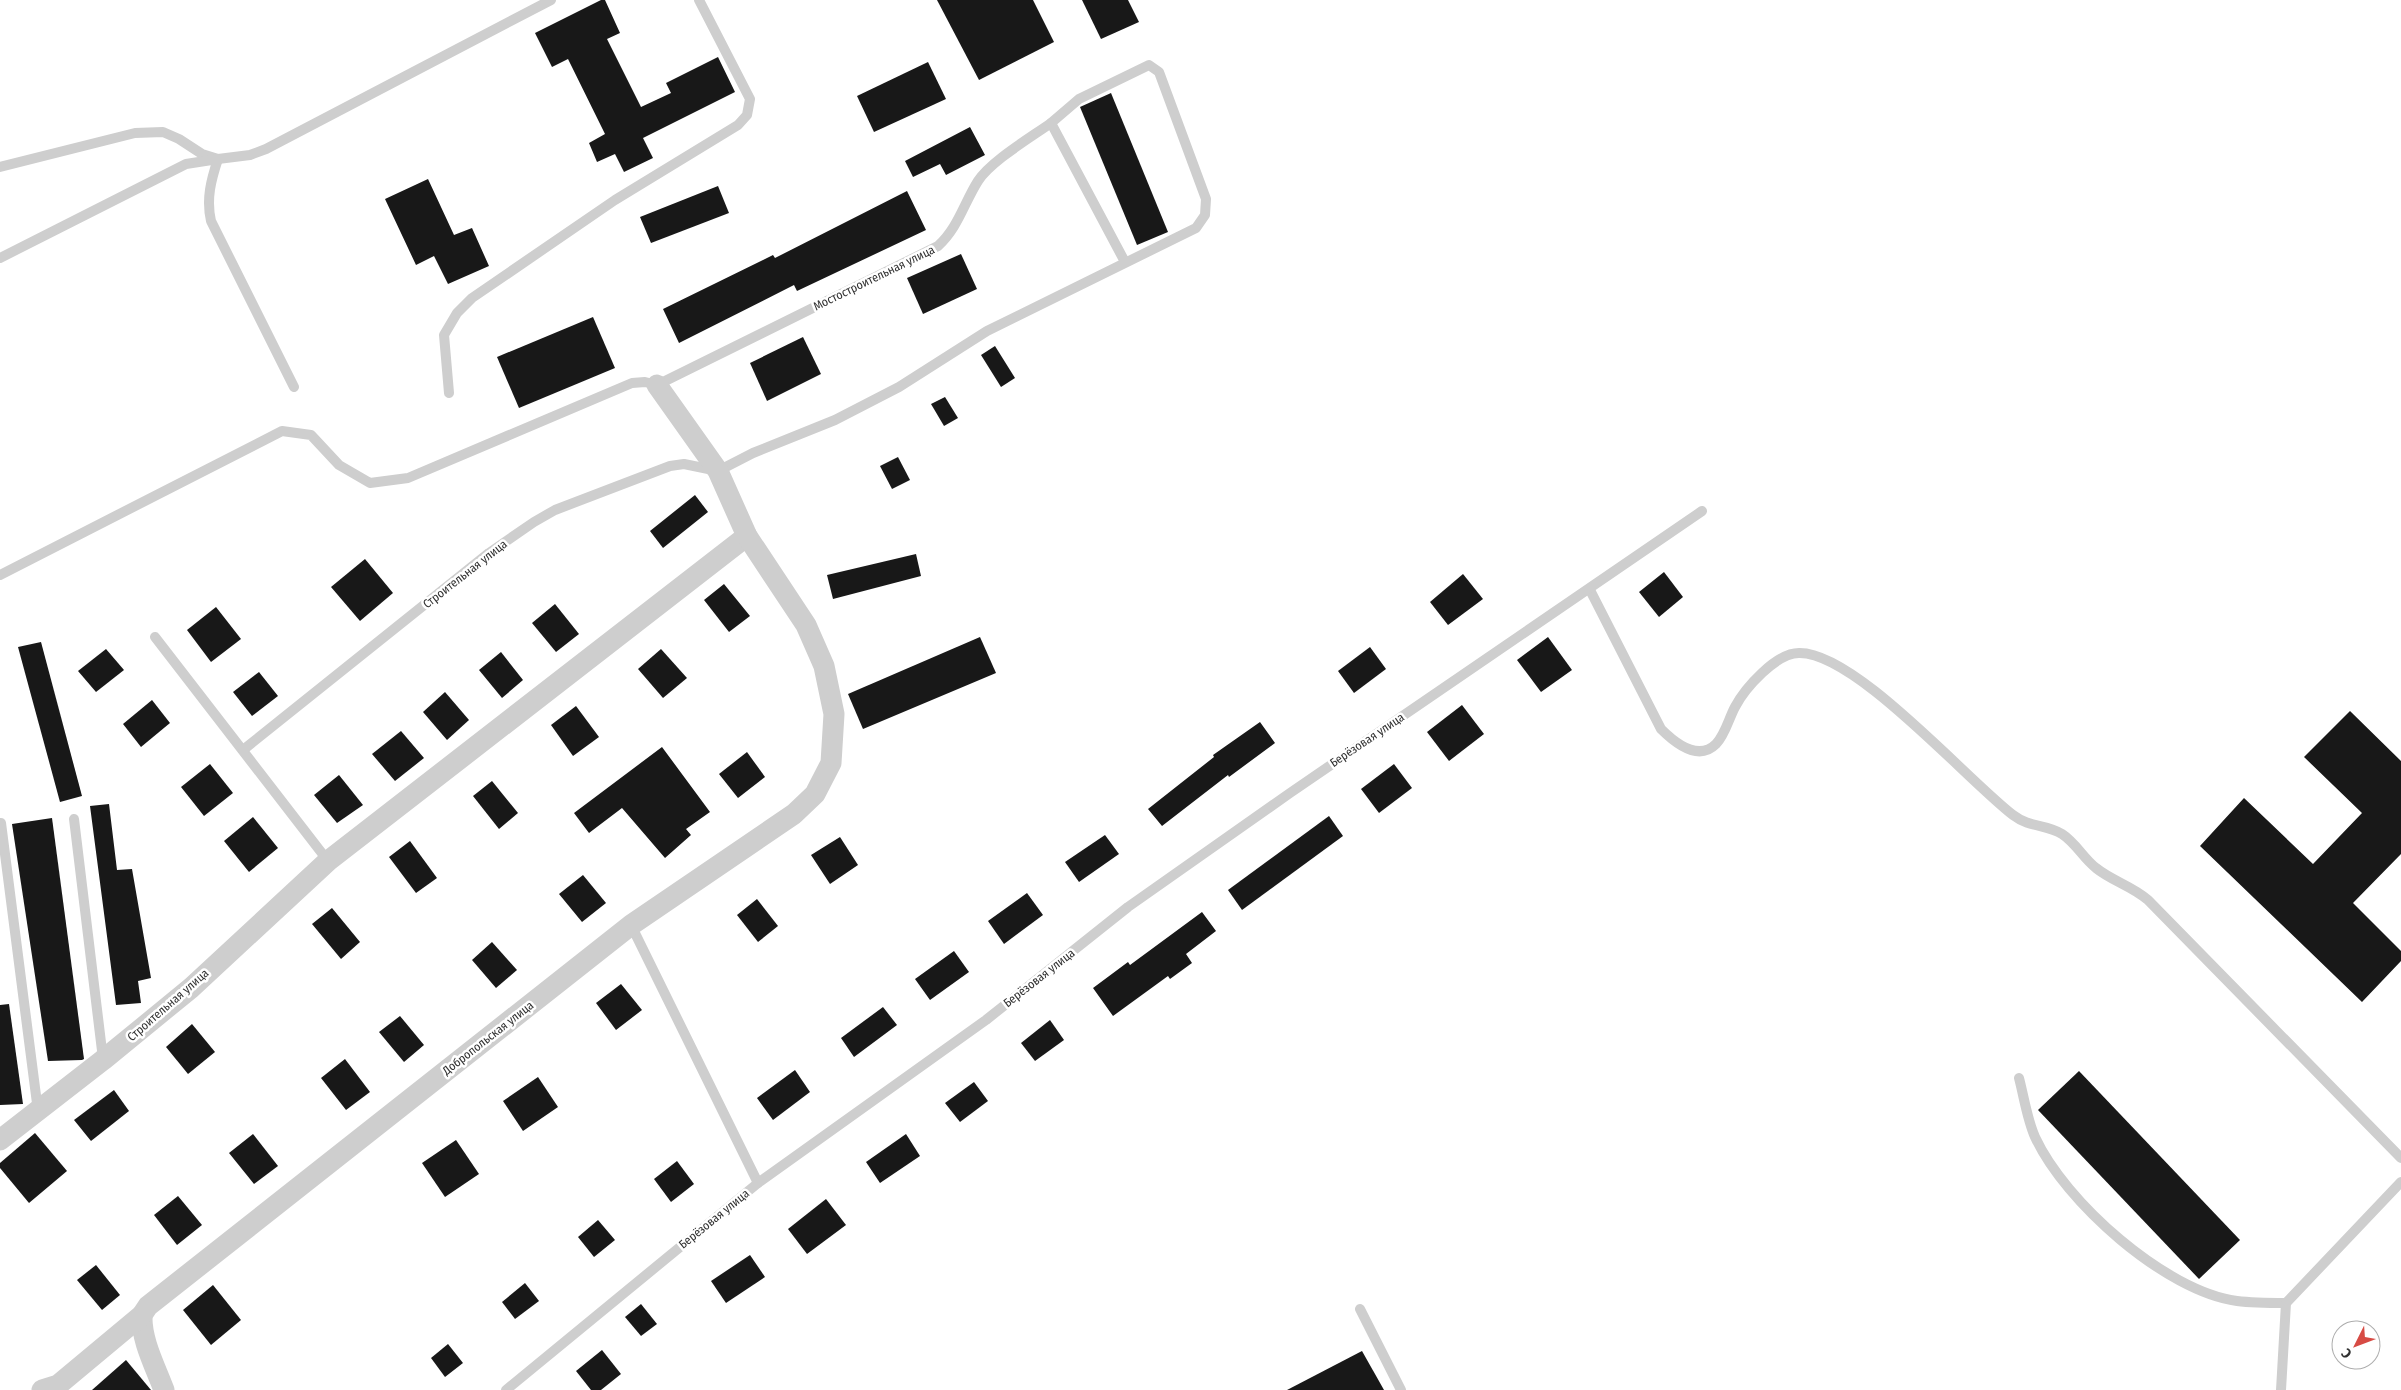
<svg xmlns="http://www.w3.org/2000/svg" width="2401" height="1390" viewBox="0 0 2401 1390" font-family="'Fira Sans Condensed',sans-serif">
	<style>
		.building { fill: #181818 }
		.lines { fill: none; stroke-linecap: round; stroke-linejoin: round }
		.service { stroke: #cecece; stroke-width: 10 }
		.minor { stroke: #cecece; stroke-width: 21 }
		.labels { text-anchor: middle; stroke-width: 5; stroke-linejoin: round; paint-order: stroke }
		.street-label { font-size: 12px; fill: #313131; stroke: #fff }
	</style>
	<rect width="100%" height="100%" fill="#fff"/>
	<g class="building">
		<path d="M601 0H605L620 33 607 39 641 107 671 93 666 83 718 57 735 92 643 138 653 158 624 172 615 154 597 162 589 143 605 134 568 59 552 67 535 33Z"/>
		<path d="M937 0H1033L1054 42 979 80Z"/>
		<path d="M1082 0H1128L1139 22 1101 39Z"/>
		<path d="M928 62 946 99 874 132 857 96Z"/>
		<path d="M1111 93 1168 232 1137 245 1080 107Z"/>
		<path d="M970 127 985 155 946 175 940 164 913 177 905 161Z"/>
		<path d="M428 179 454 235 472 228 489 266 448 284 434 256 416 265 385 199Z"/>
		<path d="M718 186 729 213 651 243 640 217Z"/>
		<path d="M907 191 926 230 797 291 794 285 679 343 663 309 773 255 775 258Z"/>
		<path d="M961 254 977 289 923 314 907 278Z"/>
		<path d="M593 317 615 368 519 408 497 357Z"/>
		<path d="M803 337 821 374 767 401 750 363Z"/>
		<path d="M995 346 1015 378 1001 387 981 355Z"/>
		<path d="M945 397 958 418 944 426 931 404Z"/>
		<path d="M898 457 910 480 892 489 880 466Z"/>
		<path d="M695 495 708 512 663 548 650 531Z"/>
		<path d="M916 554 921 576 833 599 827 575Z"/>
		<path d="M365 559 393 593 360 621 331 587Z"/>
		<path d="M1664 572 1683 597 1659 617 1639 592Z"/>
		<path d="M1463 574 1483 599 1448 625 1430 602Z"/>
		<path d="M724 584 750 616 729 632 704 600Z"/>
		<path d="M555 604 579 634 556 652 532 623Z"/>
		<path d="M216 607 241 639 211 662 187 630Z"/>
		<path d="M980 637 996 673 863 729 848 694Z"/>
		<path d="M1548 637 1572 670 1541 692 1517 660Z"/>
		<path d="M41 642 82 796 60 802 18 647Z"/>
		<path d="M1370 647 1386 669 1354 693 1338 671Z"/>
		<path d="M106 649 124 670 96 692 78 671Z"/>
		<path d="M661 649 687 678 663 698 638 669Z"/>
		<path d="M501 652 523 680 502 698 479 670Z"/>
		<path d="M259 672 278 696 252 716 233 692Z"/>
		<path d="M445 692 469 720 447 740 423 712Z"/>
		<path d="M152 700 170 723 141 747 123 724Z"/>
		<path d="M1462 705 1484 734 1449 761 1427 732Z"/>
		<path d="M576 706 599 737 573 756 551 725Z"/>
		<path d="M2350 711 2401 761V854L2353 903 2401 951V961L2362 1002 2200 846 2244 798 2313 864 2362 813 2304 757Z"/>
		<path d="M1260 722 1275 743 1229 777 1228 775 1162 826 1148 809 1214 757 1213 755Z"/>
		<path d="M401 731 424 758 395 781 372 754Z"/>
		<path d="M662 747 710 812 686 829 691 835 665 858 622 808 589 833 574 813Z"/>
		<path d="M747 752 765 777 738 798 719 774Z"/>
		<path d="M210 764 233 793 204 816 181 787Z"/>
		<path d="M1394 764 1412 788 1379 813 1361 789Z"/>
		<path d="M339 775 363 805 337 823 314 795Z"/>
		<path d="M492 781 518 813 499 829 473 796Z"/>
		<path d="M109 804 117 870 132 869 151 978 138 981 141 1003 116 1005 90 806Z"/>
		<path d="M1329 816 1343 836 1242 910 1228 890Z"/>
		<path d="M253 817 278 848 249 872 224 841Z"/>
		<path d="M52 818 84 1059 82 1060 48 1061 12 824Z"/>
		<path d="M1105 835 1119 854 1079 882 1065 862Z"/>
		<path d="M840 837 858 865 830 884 811 855Z"/>
		<path d="M410 841 437 878 416 893 389 857Z"/>
		<path d="M583 875 606 903 582 922 559 894Z"/>
		<path d="M1027 893 1043 915 1004 944 988 921Z"/>
		<path d="M757 899 778 926 758 942 737 915Z"/>
		<path d="M332 908 360 942 341 959 312 924Z"/>
		<path d="M1202 912 1216 931 1186 954 1192 963 1170 979 1168 976 1113 1016 1093 988 1128 962 1130 965Z"/>
		<path d="M492 942 517 970 496 988 472 960Z"/>
		<path d="M954 951 969 972 930 1000 915 979Z"/>
		<path d="M621 984 642 1010 616 1030 596 1003Z"/>
		<path d="M9 1004 23 1104 0 1105V1005Z"/>
		<path d="M883 1007 897 1025 854 1057 841 1038Z"/>
		<path d="M400 1016 424 1045 404 1062 379 1032Z"/>
		<path d="M1050 1020 1064 1040 1035 1061 1021 1043Z"/>
		<path d="M192 1024 215 1052 188 1074 166 1047Z"/>
		<path d="M345 1059 370 1092 346 1110 321 1078Z"/>
		<path d="M795 1070 810 1092 773 1120 757 1098Z"/>
		<path d="M2079 1071 2240 1240 2199 1279 2038 1110Z"/>
		<path d="M538 1077 558 1107 523 1131 503 1101Z"/>
		<path d="M974 1082 988 1101 960 1122 945 1103Z"/>
		<path d="M114 1090 129 1111 91 1141 74 1120Z"/>
		<path d="M35 1133 67 1171 29 1203 0 1168V1163Z"/>
		<path d="M253 1134 278 1166 254 1184 229 1153Z"/>
		<path d="M906 1134 920 1156 880 1183 866 1162Z"/>
		<path d="M456 1140 479 1174 445 1197 422 1163Z"/>
		<path d="M677 1161 694 1184 671 1202 654 1179Z"/>
		<path d="M178 1196 202 1225 177 1245 154 1215Z"/>
		<path d="M826 1199 846 1225 807 1254 788 1229Z"/>
		<path d="M598 1220 615 1240 594 1257 578 1237Z"/>
		<path d="M750 1255 765 1277 726 1303 711 1281Z"/>
		<path d="M96 1265 120 1295 102 1310 77 1280Z"/>
		<path d="M525 1283 539 1301 515 1319 502 1302Z"/>
		<path d="M213 1285 241 1320 211 1345 183 1310Z"/>
		<path d="M641 1304 657 1324 641 1336 625 1317Z"/>
		<path d="M448 1344 463 1363 445 1377 431 1358Z"/>
		<path d="M602 1350 621 1374 601 1390H591L576 1371Z"/>
		<path d="M1362 1351 1384 1390H1287Z"/>
		<path d="M126 1360 151 1390H92Z"/>
	</g>
	<g class="lines">
		<g class="service">
			<path d="M0 167 135 133 163 132 179 139 202 154 218 159 250 155 266 149 551 0"/>
			<path d="M0 258 186 164 218 159C211 180 206 199 211 221L294 387"/>
			<path d="M449 393 444 335 457 313 472 298 615 200 738 125 747 115 750 99 699 0"/>
			<path d="M0 575 282 431 311 435 339 465 370 483 408 478 632 383 645 382 657 385 938 246C958 228 964 203 978 181 991 161 1030 138 1051 123"/>
			<path d="M1590 590 1661 729C1675 743 1698 762 1716 744 1725 735 1729 718 1735 707 1745 688 1776 653 1799 653 1855 652 1966 779 2013 815 2030 828 2046 824 2062 834 2076 843 2083 858 2096 868 2112 881 2132 886 2148 900L2401 1158"/>
			<path d="M155 637 328 861"/>
			<path d="M243 750 489 553 534 522 555 510 670 466 684 464 718 471 753 453 835 420 899 387 987 331 1196 228 1205 215 1206 199 1159 72 1149 65 1079 99 1051 123 1125 262"/>
			<path d="M74 819 103 1059"/>
			<path d="M1 823 38 1111"/>
			<path d="M631 925 758 1183"/>
			<path d="M2019 1078C2024 1097 2027 1119 2035 1137 2065 1202 2165 1291 2237 1301 2253 1303 2270 1303 2286 1303"/>
			<path d="M1360 1309 1401 1390"/>
			<path d="M506 1390 758 1183 986 1020 1128 907 1290 793 1702 511"/>
			<path d="M2281 1390 2286 1303 2401 1182"/>
		</g>
		<g class="minor">
			<path d="M0 1140 103 1060 191 988 328 861 747 536"/>
			<path d="M142 1315C141 1340 155 1366 164 1390"/>
			<path d="M42 1390 58 1385 142 1315 148 1306 631 925 794 814 815 794 831 763 834 714 824 666 806 625 747 536 718 471 657 385"/>
		</g>
	</g>
	<g class="labels">
		<g class="street-label">
			<text transform="translate(874 278) rotate(-26)" y="4">Мостостроительная улица</text>
			<text transform="translate(465 574) rotate(-38)" y="4">Строительная улица</text>
			<text transform="translate(1367 740) rotate(-34)" y="4">Берёзовая улица</text>
			<text transform="translate(1039 978) rotate(-38)" y="4">Берёзовая улица</text>
			<text transform="translate(168 1005) rotate(-41)" y="4">Строительная улица</text>
			<text transform="translate(488 1038) rotate(-38)" y="4">Добропольская улица</text>
			<text transform="translate(714 1219) rotate(-39)" y="4">Берёзовая улица</text>
		</g>
	</g>
	<g transform="translate(2356 1345) rotate(228)"><circle r="24" fill="#ffffff" stroke="#adadad"/>
	<path d="M0-4L9 19L0 12L-9 19Z" fill="#d74b44"/>
	<text y="-8" font-size="14" font-weight="bold" text-anchor="middle" fill="#313131">С</text>
	</g>
</svg>
